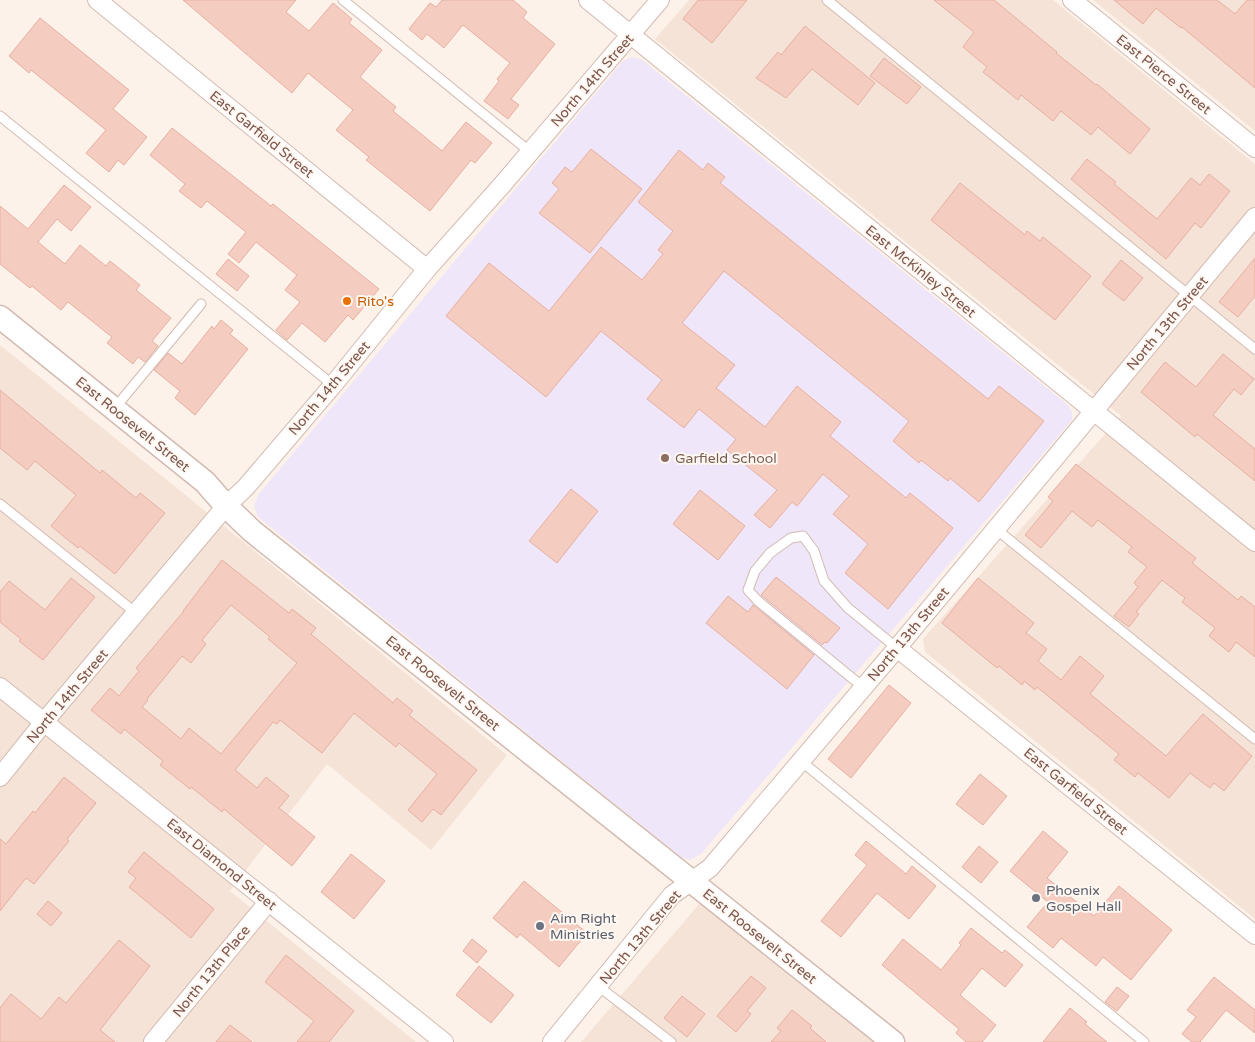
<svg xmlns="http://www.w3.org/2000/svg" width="1255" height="1042" viewBox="0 0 1255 1042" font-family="'Varela Round',sans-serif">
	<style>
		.residential { fill: #f5e3d8 }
		.education { fill: #efe6fa }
		.building { fill: #f4ccc0; stroke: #e7afa0; fill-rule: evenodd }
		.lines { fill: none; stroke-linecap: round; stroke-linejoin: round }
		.service-casing { stroke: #d3bab1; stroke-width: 11 }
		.minor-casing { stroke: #d3bab1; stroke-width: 20 }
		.tertiary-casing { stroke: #d3bab1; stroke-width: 25 }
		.service { stroke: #fff; stroke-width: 9 }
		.minor { stroke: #fff; stroke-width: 18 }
		.tertiary { stroke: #fff; stroke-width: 22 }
		.food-dot { fill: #e8710a; stroke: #fff7f1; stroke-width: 2 }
		.education-dot { fill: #8d6e63; stroke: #fff7f1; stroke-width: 2 }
		.worship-dot { fill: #6b7280; stroke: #fff7f1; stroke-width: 2 }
		.labels { text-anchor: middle; stroke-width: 4; stroke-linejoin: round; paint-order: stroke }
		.street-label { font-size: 14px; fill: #7a544b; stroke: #fff7f1 }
		.food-label { font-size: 14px; fill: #c56008; stroke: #fff7f1; text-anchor: start }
		.education-label { font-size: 14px; fill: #785e54; stroke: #fff7f1; text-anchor: start }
		.worship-label { font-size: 14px; fill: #5b616d; stroke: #fff7f1; text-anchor: start }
	</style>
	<rect width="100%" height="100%" fill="#fdf2ea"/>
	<g class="residential">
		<path d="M689 0H1053L1255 164V919L925 652 923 639 1121 416 655 39Z"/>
		<path d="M1093 0H1255V131Z"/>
		<path d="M0 345 507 755 431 850 327 764 230 891 416 1042H0Z"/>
		<path d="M700 903 873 1042H581Z"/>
	</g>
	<path class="education" d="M632 57 641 59 1068 405 1072 412V420L701 854 690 860 681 857 258 517 254 506 258 495 623 61Z"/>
	<g class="building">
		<path d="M183 0H296L286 12 309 31 333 3 352 19 349 23 382 50 360 77 396 107 393 111 442 151 466 122 492 143 475 163 471 160 430 211 366 160 369 157 336 130 353 110 308 73 292 93Z"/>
		<path d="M442 0H513L527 12 523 18 555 44 511 99 519 105 508 119 484 101 499 81 497 79 510 63 463 25 444 48 427 34 422 40 409 29 430 3 436 7Z"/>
		<path d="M698 0H747L712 43 683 19Z"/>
		<path d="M934 0H994L1057 52 1056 53 1096 85 1097 84 1150 129 1130 154 1098 127 1091 135 1061 111 1053 121 1021 95 1018 100 983 72 987 67 963 47 974 32Z"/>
		<path d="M1114 0H1217L1235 14 1247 0H1255V88L1182 27 1181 28 1156 8 1143 24Z"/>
		<path d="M40 18 129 90 113 109 147 137 124 165 118 160 109 172 86 153 106 130 31 70 29 73 9 56Z"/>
		<path d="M805 26 875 83 858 105 812 69 786 98 756 78 778 52 781 55Z"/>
		<path d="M884 58 921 87 907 104 870 76Z"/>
		<path d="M172 128 271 206 273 204 379 289 353 320 348 315 325 342 302 323 287 340 276 330 300 302 285 290 297 275 256 242 239 263 228 254 246 232 207 201 201 208 179 191 185 184 150 155Z"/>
		<path d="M591 149 642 189 590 253 539 213 559 189 552 183 565 167 572 172Z"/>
		<path d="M679 150 703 170 708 163 725 177 720 183 988 399 999 386 1044 421 979 502 950 478 948 481 921 460 919 463 893 441 909 421 724 271 682 323 735 365 716 388 765 427 797 386 841 422 830 436 906 498 910 493 953 528 888 609 845 573 868 544 833 514 849 496 823 474 797 506 792 502 770 528 754 515 777 490 727 450 736 439 699 409 684 428 647 399 662 380 601 331 546 397 446 316 489 263 549 311 601 247 642 280 663 254 658 250 673 231 638 202Z"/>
		<path d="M1087 159 1116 182 1114 184 1157 219 1191 178 1200 185 1209 174 1230 191 1201 228 1195 223 1166 259 1071 179Z"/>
		<path d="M960 183 1025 235 1027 231 1040 241 1043 237 1091 276 1055 320 931 220Z"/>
		<path d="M64 185 91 207 71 231 57 219 38 242 65 264 80 245 106 266 110 261 140 285 136 290 171 318 152 341 158 346 145 362 138 357 133 364 107 343 112 337 68 302 61 310 32 286 30 288 0 264V206L28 229Z"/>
		<path d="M1255 258V296L1238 317 1219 302Z"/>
		<path d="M228 259 249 276 237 291 216 274Z"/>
		<path d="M1121 260 1143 278 1124 301 1102 284Z"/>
		<path d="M221 320 233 330 230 334 248 349 195 415 175 398 180 391 154 370 168 353 182 364 212 326 214 329Z"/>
		<path d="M1223 354 1254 379 1241 395 1234 389 1213 415 1255 449V481L1197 434 1195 437 1141 392 1165 362 1196 387Z"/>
		<path d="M0 390 100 473 102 470 136 498 140 493 165 513 115 574 80 546 78 548 51 526 76 495 35 461 27 470 0 448Z"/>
		<path d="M1076 464 1196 558 1192 563 1238 600 1241 596 1255 607V657L1236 642 1229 652 1209 636 1215 628 1182 602 1185 598 1162 580 1136 612 1139 614 1129 627 1114 616 1138 587 1134 583 1147 567 1128 552 1132 547 1098 520 1092 527 1072 511 1041 548 1025 535 1053 501 1048 497Z"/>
		<path d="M571 489 598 511 557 563 529 541Z"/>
		<path d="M700 490 745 526 718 560 673 524Z"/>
		<path d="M222 560 289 613 292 609 316 628 311 634 393 703 397 698 413 711 409 715 477 770 441 815 433 809 422 822 408 810 437 774 399 743 396 747 354 713 322 753 280 720 277 724 273 722 235 770 257 788 266 777 289 796 279 808 315 837 292 866 224 809 222 812 191 787 190 789 160 765 163 761 124 729 121 734 91 710 110 688 119 696 139 671 136 668 184 611H183ZM231 605 270 637 268 639 297 663 221 754 189 728 181 739 142 707 148 700 147 699 182 656 191 663 206 644 202 640Z"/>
		<path d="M776 577 840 628 827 643 825 642 822 645 761 595Z"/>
		<path d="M71 578 95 597 43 660 19 641 21 639 0 622V592L9 581 45 610Z"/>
		<path d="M978 578 1034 623 1026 633 1047 649 1038 661 1061 680 1080 656 1104 676 1090 694 1166 756 1203 714 1252 756 1224 791 1214 783 1210 788 1190 773 1169 798 1138 773 1135 777 1114 760 1119 754 1037 687 1035 690 1024 681 1022 685 999 666 997 668 942 623Z"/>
		<path d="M728 596 748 612 753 605 814 655 787 689 706 623Z"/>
		<path d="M889 685 911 703 851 778 828 759Z"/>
		<path d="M980 774 1007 796 983 825 956 804Z"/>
		<path d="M64 777 96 803 67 839 69 841 34 884 26 878 0 911V839L6 844 33 811 35 813Z"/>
		<path d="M1043 831 1068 852 1047 878 1094 916 1119 886 1172 930 1131 980 1103 957 1096 966 1061 938 1053 948 1027 927 1048 902 1010 871Z"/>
		<path d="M866 841 906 874 912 866 936 886 909 919 877 893 841 937 821 921 867 865 855 855Z"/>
		<path d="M979 846 998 862 981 883 962 867Z"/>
		<path d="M144 852 214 909 191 938 129 887 136 878 128 872Z"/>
		<path d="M351 854 385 881 354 919 321 892Z"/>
		<path d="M524 881 587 933 559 967 520 934 517 938 493 918Z"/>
		<path d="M48 901 62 913 51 926 37 914Z"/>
		<path d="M971 928 1002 953 1005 950 1023 965 1005 987 982 968 960 995 996 1025 982 1042H966L956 1033 959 1029 882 965 903 939 941 970 961 945 959 943Z"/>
		<path d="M472 939 487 951 477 963 463 951Z"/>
		<path d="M119 940 150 966 100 1030 115 1042H0V1008L11 994 41 1019 59 997 66 1003Z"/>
		<path d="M286 955 354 1011 329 1042H297L314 1021 265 982Z"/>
		<path d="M479 966 514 995 491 1023 456 995Z"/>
		<path d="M751 976 766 988 747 1011 751 1014 736 1032 717 1016Z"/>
		<path d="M1214 977 1255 1010V1033L1226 1010 1200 1042H1192L1182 1034 1196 1017 1187 1010Z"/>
		<path d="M1117 987 1129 996 1117 1011 1105 1002Z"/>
		<path d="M682 996 705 1014 687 1037 664 1018Z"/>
		<path d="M1070 1008 1087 1022 1085 1024 1107 1042H1043Z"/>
		<path d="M792 1010 812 1026 810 1028 826 1042H771L781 1031 777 1028Z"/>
		<path d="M230 1025 252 1042H216Z"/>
	</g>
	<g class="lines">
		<defs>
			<g id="service">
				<path d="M343 0 529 151"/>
				<path d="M827 0 1255 349"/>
				<path d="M0 116 333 385"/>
				<path d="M114 409 201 304"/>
				<path d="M0 504 136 613"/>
				<path d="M996 529 1255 739"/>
				<path d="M863 687 758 601 748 590 755 571 770 553 791 538 803 536 814 551 824 581 848 608 897 648"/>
				<path d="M801 761 1144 1042"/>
				<path d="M598 986 671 1042"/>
			</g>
			<g id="minor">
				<path d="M97 0 427 269"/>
				<path d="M588 0 1255 542"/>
				<path d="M1072 0 1255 148"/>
				<path d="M897 648 1255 935"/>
				<path d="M0 687 444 1042"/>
				<path d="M0 777 44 722 226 506 246 487 333 385 427 269 502 185 660 0"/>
				<path d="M153 1042 269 901"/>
				<path d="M552 1042 672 895 710 868 897 648 1255 217"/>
			</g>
			<path id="tertiary" d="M0 317 205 482 226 506 252 531 893 1042"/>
		</defs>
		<use href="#service" class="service-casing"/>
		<use href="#minor" class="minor-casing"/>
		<use href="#tertiary" class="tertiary-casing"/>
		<use href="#service" class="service"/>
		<use href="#minor" class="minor"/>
		<use href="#tertiary" class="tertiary"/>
	</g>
	<circle class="food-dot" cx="347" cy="301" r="5"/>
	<circle class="education-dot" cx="665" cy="458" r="5"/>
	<g class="worship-dot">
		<circle cx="1036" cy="898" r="5"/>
		<circle cx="540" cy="926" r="5"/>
	</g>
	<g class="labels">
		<g class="street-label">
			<text transform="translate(1164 74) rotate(39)" y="5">East Pierce Street</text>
			<text transform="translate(592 80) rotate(-49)" y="5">North 14th Street</text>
			<text transform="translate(262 134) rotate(39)" y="5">East Garfield Street</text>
			<text transform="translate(921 271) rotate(39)" y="5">East McKinley Street</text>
			<text transform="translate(1167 323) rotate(-50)" y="5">North 13th Street</text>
			<text transform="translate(329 388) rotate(-50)" y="5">North 14th Street</text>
			<text transform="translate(133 424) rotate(39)" y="5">East Roosevelt Street</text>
			<text transform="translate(908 634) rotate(-50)" y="5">North 13th Street</text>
			<text transform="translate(443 683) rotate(39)" y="5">East Roosevelt Street</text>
			<text transform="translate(67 696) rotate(-50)" y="5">North 14th Street</text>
			<text transform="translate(1076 791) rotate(39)" y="5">East Garfield Street</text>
			<text transform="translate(222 864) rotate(39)" y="5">East Diamond Street</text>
			<text transform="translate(760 936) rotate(39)" y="5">East Roosevelt Street</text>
			<text transform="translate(640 937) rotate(-50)" y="5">North 13th Street</text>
			<text transform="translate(211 971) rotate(-51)" y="5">North 13th Place</text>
		</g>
		<g class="food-label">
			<text x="357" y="306">Rito's</text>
		</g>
		<g class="education-label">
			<text x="675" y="463">Garfield School</text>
		</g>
		<g class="worship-label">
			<text x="1046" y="895">Phoenix<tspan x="1046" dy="16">Gospel Hall</tspan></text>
			<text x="550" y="923">Aim Right<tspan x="550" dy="16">Ministries</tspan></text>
		</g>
	</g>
</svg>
